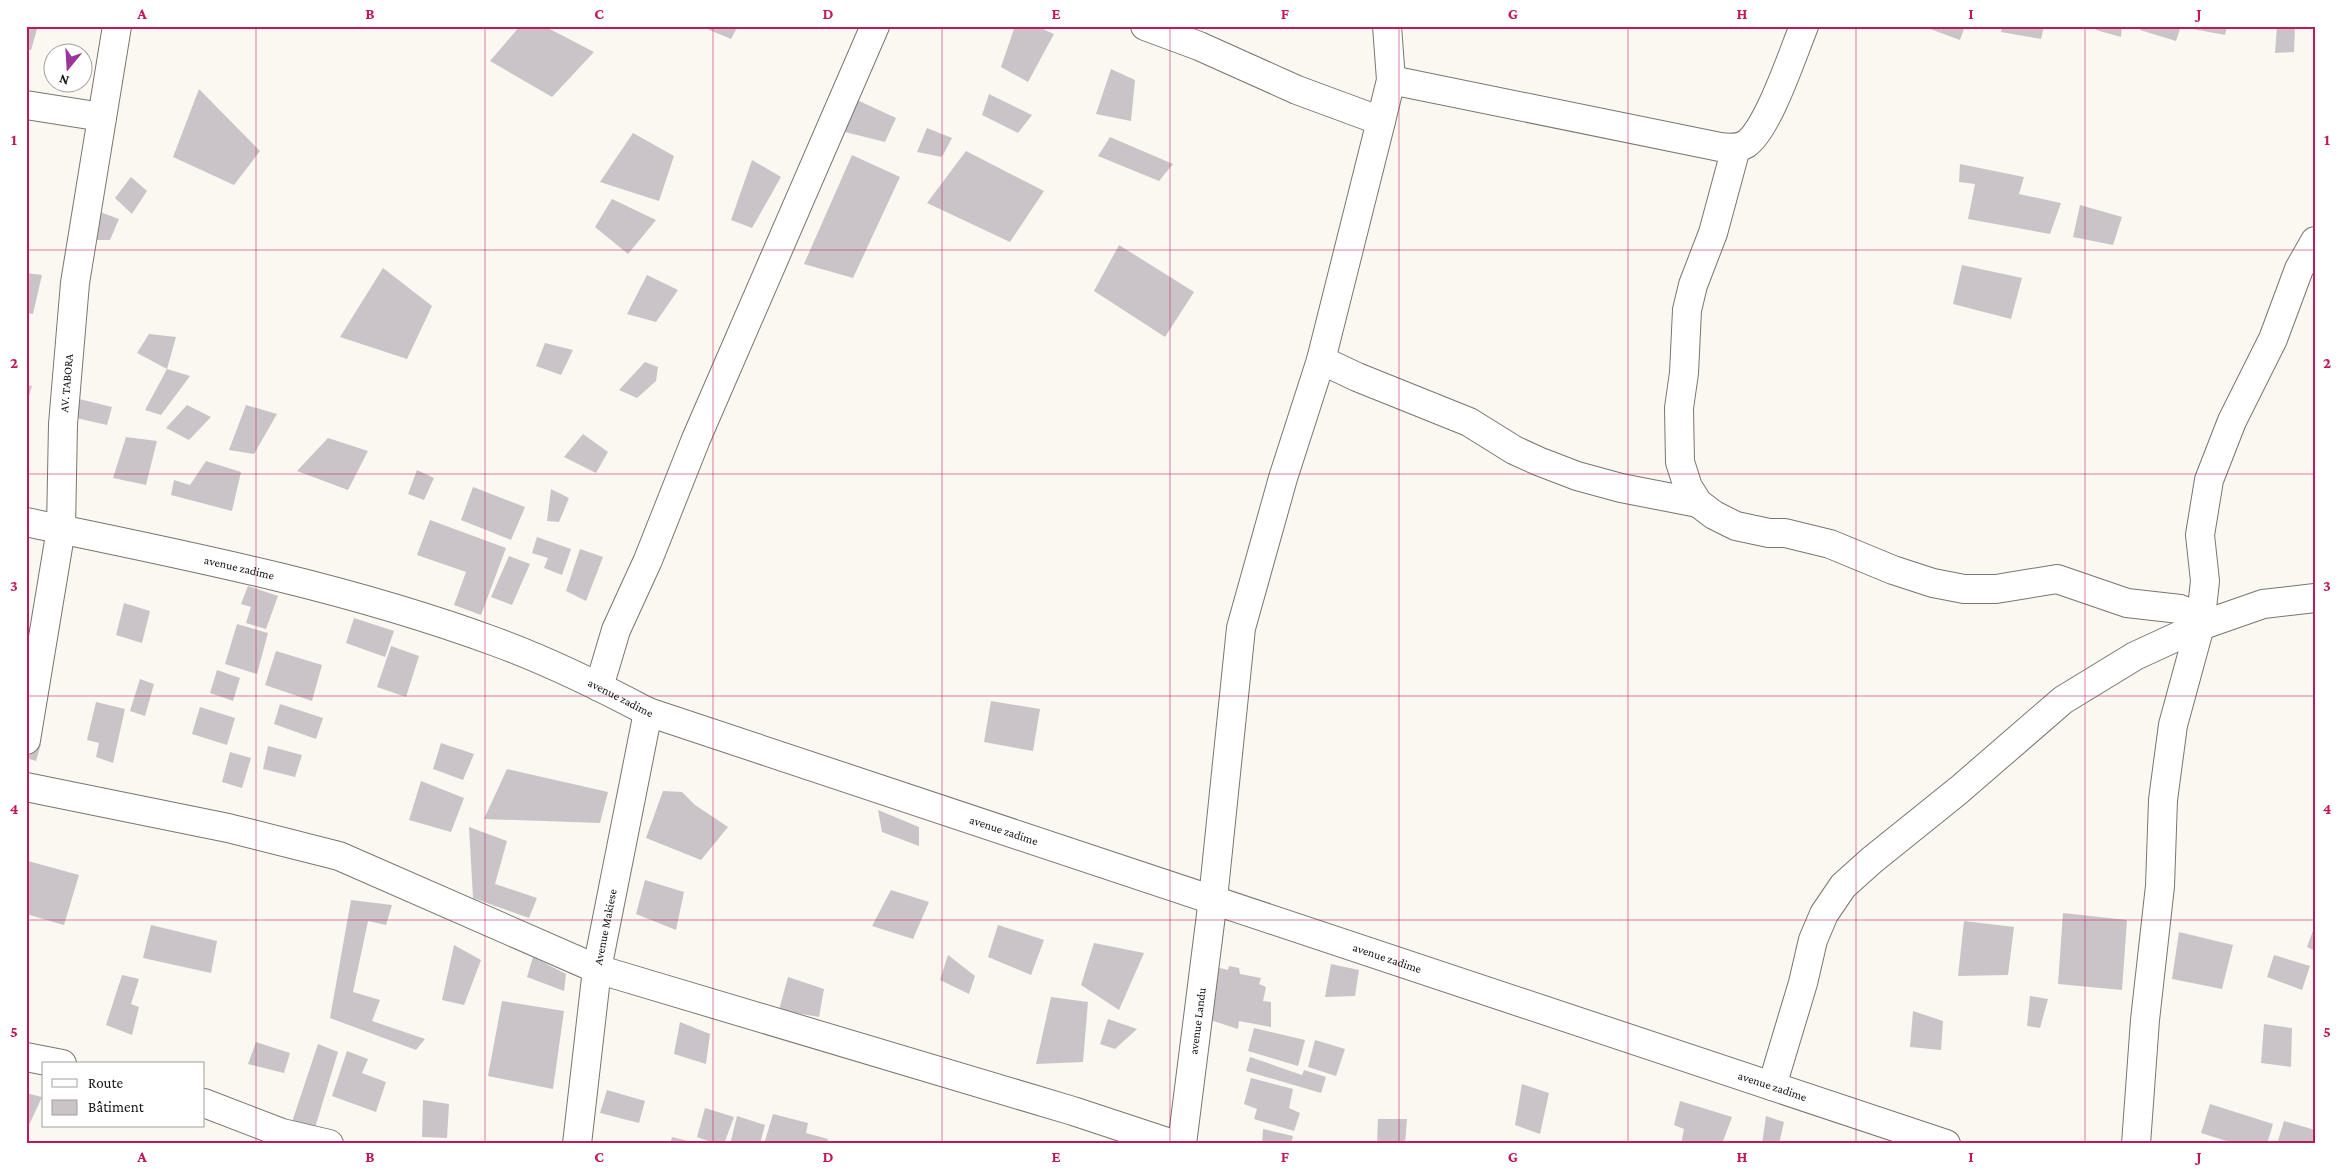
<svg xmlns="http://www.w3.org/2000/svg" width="2341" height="1170" viewBox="0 0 2341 1170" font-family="'Crimson Pro',serif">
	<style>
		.building { fill: #cac4c9 }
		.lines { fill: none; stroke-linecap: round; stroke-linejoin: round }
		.minor-casing { stroke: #787670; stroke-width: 30 }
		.minor { stroke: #fff; stroke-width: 28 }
		.grid { fill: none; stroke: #c2185b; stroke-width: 1; stroke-opacity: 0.55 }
		.labels { text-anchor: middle; stroke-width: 4; stroke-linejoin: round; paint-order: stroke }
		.street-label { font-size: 12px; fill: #131210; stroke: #fff }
		.neatline { fill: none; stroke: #c2185b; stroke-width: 2 }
		.grid-label { font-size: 16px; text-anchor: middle; font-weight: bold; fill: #c2185b }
	</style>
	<rect width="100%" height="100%" fill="#fbf8f1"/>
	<g class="building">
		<path d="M26 26H38L31 50 26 49Z"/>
		<path d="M520 26H544L594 52 552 97 490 61Z"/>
		<path d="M700 26H738L731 39Z"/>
		<path d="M1015 26H1036L1054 34 1028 82 1001 67Z"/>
		<path d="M1159 26H1197L1195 32Z"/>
		<path d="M1922 26H1965L1960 40Z"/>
		<path d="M2002 26H2044L2041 39 2001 32Z"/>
		<path d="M2096 26H2122L2121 37 2096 30Z"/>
		<path d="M2141 26H2181L2176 41 2140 30Z"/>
		<path d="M2193 26H2227L2225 35 2193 29Z"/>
		<path d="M2277 26H2295L2294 52 2275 53Z"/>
		<path d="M1111 69 1135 80 1131 121 1096 114Z"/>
		<path d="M199 89 260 151 234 185 173 157Z"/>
		<path d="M989 94 1032 115 1018 133 982 115Z"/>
		<path d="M857 100 896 118 885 142 845 132Z"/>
		<path d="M927 128 952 138 942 157 917 152Z"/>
		<path d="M633 133 674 156 659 201 600 182Z"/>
		<path d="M1110 137 1173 164 1159 181 1098 156Z"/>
		<path d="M966 151 1044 191 1010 242 927 203Z"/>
		<path d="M852 155 900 177 853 278 804 264Z"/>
		<path d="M752 160 781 177 752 228 731 220Z"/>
		<path d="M1960 164 2024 177 2019 194 2061 203 2050 234 1968 219 1975 184 1959 182Z"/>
		<path d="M131 177 147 191 132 214 115 198Z"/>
		<path d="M612 199 656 220 628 254 595 227Z"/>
		<path d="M2080 205 2122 217 2113 245 2073 237Z"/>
		<path d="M100 212 119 219 110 240H94Z"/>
		<path d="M1119 245 1194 292 1165 337 1094 291Z"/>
		<path d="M1962 265 2022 278 2011 319 1953 304Z"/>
		<path d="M383 268 432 306 407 359 340 337Z"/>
		<path d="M26 273 42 275 33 314 26 313Z"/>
		<path d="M647 275 678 290 656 322 627 314Z"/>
		<path d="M149 334 176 337 167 369 190 376 161 415 145 410 167 369 137 353Z"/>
		<path d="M545 343 573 350 561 375 536 366Z"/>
		<path d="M645 362 658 367 656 381 637 398 619 390Z"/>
		<path d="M26 385 32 386 27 403H26Z"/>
		<path d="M75 398 112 407 107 425 76 418Z"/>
		<path d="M187 405 211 417 189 440 166 428Z"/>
		<path d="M246 405 277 414 254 454 229 450Z"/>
		<path d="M583 434 608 452 596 473 564 457Z"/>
		<path d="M126 437 157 441 146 485 113 478Z"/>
		<path d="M328 438 368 451 348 490 297 471Z"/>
		<path d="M206 461 241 472 232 511 171 495 174 480 190 485Z"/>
		<path d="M417 470 434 478 424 500 408 494Z"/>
		<path d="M473 487 525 507 511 540 461 520Z"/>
		<path d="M551 489 569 498 559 522 547 521Z"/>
		<path d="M430 520 506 548 481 615 454 605 466 572 417 555Z"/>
		<path d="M537 537 571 549 562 575 544 568 548 558 532 553Z"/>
		<path d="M580 549 603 557 586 601 566 591Z"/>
		<path d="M509 556 530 564 512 605 491 597Z"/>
		<path d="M248 586 278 596 266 629 246 623 251 607 241 604Z"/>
		<path d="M124 603 150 611 142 643 116 635Z"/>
		<path d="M354 618 394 631 385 657 346 643Z"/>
		<path d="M237 624 268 633 257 674 225 664Z"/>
		<path d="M391 646 419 656 406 697 377 687Z"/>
		<path d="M276 651 322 665 312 701 265 685Z"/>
		<path d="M217 670 240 678 233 701 210 693Z"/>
		<path d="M140 679 154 684 145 716 130 711Z"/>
		<path d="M991 701 1040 709 1033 751 984 742Z"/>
		<path d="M96 702 125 709 113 763 96 757 99 743 87 740Z"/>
		<path d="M280 704 323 718 316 739 274 724Z"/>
		<path d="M200 707 235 718 227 745 192 734Z"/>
		<path d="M29 741 41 744 36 761 26 758Z"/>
		<path d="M441 743 474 754 463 780 433 769Z"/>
		<path d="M268 746 302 755 295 777 263 769Z"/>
		<path d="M230 752 251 758 242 788 222 782Z"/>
		<path d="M507 769 608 792 600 823 484 819Z"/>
		<path d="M421 781 464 798 451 832 409 820Z"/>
		<path d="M663 791 682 792 695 805 728 827 701 860 646 838Z"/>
		<path d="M878 810 919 827V846L882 832Z"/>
		<path d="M469 827 507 841 495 884 537 898 529 918 473 898Z"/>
		<path d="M28 861 79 875 64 925 26 914V868Z"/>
		<path d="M645 880 684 892 676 930 636 914Z"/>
		<path d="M891 890 929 902 913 939 872 926Z"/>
		<path d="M351 900 392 905 386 925 368 921 353 992 380 1000 372 1021 425 1039 416 1050 330 1018Z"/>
		<path d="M2063 913 2127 920 2122 990 2058 984Z"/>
		<path d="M1964 921 2014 927 2008 975 1958 976Z"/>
		<path d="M151 925 217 941 211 973 143 958Z"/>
		<path d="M998 925 1044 940 1031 975 988 957Z"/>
		<path d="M2315 925V951L2307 947Z"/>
		<path d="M2179 932 2233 945 2222 989 2172 979Z"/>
		<path d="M1094 943 1144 953 1119 1010 1081 985Z"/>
		<path d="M454 945 481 960 464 1005 442 1000Z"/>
		<path d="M948 955 975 976 969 994 940 980Z"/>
		<path d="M2274 955 2310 966 2302 990 2267 977Z"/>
		<path d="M533 957 566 974 564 991 527 977Z"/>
		<path d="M1331 964 1359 970 1355 996 1325 997Z"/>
		<path d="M1208 965 1228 970 1229 966 1239 968 1240 974 1261 978 1259 984 1266 987 1263 1001 1271 1002V1027L1239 1021 1238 1029 1201 1017Z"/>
		<path d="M122 975 139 979 131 1004 139 1007 132 1035 106 1025Z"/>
		<path d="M788 977 824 989 819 1017 779 1010Z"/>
		<path d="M2030 996 2048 999 2040 1028 2027 1026Z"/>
		<path d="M1051 997 1088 1002 1083 1062 1036 1064Z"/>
		<path d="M502 1001 564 1011 553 1089 488 1076Z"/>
		<path d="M1913 1011 1943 1021 1941 1050 1910 1047Z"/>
		<path d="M1108 1019 1137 1029 1115 1049 1100 1044Z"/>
		<path d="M680 1022 710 1034 706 1064 674 1054Z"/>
		<path d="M2264 1024 2292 1028 2291 1067 2261 1063Z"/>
		<path d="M1254 1028 1305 1040 1298 1066 1248 1051Z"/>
		<path d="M1315 1040 1345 1049 1336 1076 1308 1067Z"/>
		<path d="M256 1042 290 1053 284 1073 248 1064Z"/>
		<path d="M318 1044 338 1052 314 1131 291 1125Z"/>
		<path d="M347 1051 368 1059 362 1073 386 1082 376 1112 332 1096Z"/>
		<path d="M1250 1057 1302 1075 1304 1070 1326 1077 1321 1093 1246 1071Z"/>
		<path d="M1251 1078 1293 1089 1289 1108 1300 1113 1294 1131 1254 1119 1257 1109 1244 1104Z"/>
		<path d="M1522 1084 1549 1093 1540 1134 1515 1125Z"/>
		<path d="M607 1090 645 1101 639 1123 600 1113Z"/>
		<path d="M26 1093 42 1097 29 1125 26 1124Z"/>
		<path d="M423 1100 449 1104 447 1138 422 1137Z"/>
		<path d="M1680 1101 1732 1117 1722 1144H1681L1684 1129 1674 1125Z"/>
		<path d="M2210 1104 2273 1124 2267 1144H2236L2201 1133Z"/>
		<path d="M705 1108 734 1117 724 1144H716L697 1137Z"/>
		<path d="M773 1114 808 1123 806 1133 828 1139 827 1144H764Z"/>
		<path d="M737 1116 765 1125 760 1144H730Z"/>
		<path d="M1766 1116 1784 1122 1779 1144H1762Z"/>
		<path d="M1378 1119H1407L1405 1144H1377Z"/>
		<path d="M2284 1121 2315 1130V1144H2277Z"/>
		<path d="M1263 1129 1293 1136 1291 1144H1262Z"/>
		<path d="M672 1137 696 1143V1144H670Z"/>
	</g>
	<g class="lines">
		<defs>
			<g id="minor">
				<path d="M1145 26 1199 46 1297 90 1381 121"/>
				<path d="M1391 80 1720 147C1729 148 1738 149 1746 144 1768 129 1793 53 1804 26"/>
				<path d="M26 105 102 117"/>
				<path d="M1736 148 1713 233 1693 285 1687 310 1684 373 1679 408 1680 462 1688 487 1698 503 1714 515 1736 526 1769 533H1785L1830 544 1893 570 1933 583 1964 589H1996L2057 579 2127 603 2180 609 2188 612 2200 626"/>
				<path d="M1321 360 1357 377 1469 422 1514 450 1538 461 1577 476 1621 488 1698 503"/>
				<path id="s1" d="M26 522C185 555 344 586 496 642 548 661 599 686 648 712L1946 1144"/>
				<path d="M599 687 616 630 648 560 696 439 875 26"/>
				<path id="s2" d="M26 740 61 529 63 424 75 283 117 26"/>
				<path d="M26 787 228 828 339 856 597 969 1073 1111 1173 1144"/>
				<path d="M26 1057 62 1064"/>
				<path d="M1772 1086 1803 983 1813 940 1824 914 1843 886 1872 860 1959 790 2063 700 2135 656 2200 626 2263 604 2315 598"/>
				<path d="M204 1103 282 1133 329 1144"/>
				<path id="s3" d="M577 1144 597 969 648 712"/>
				<path id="s4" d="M1182 1144 1213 899 1241 628 1283 478 1321 360 1381 121 1391 80 1387 26"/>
				<path d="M2136 1144 2145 1020 2160 886 2163 800 2173 725 2200 626 2205 581 2200 535 2209 480 2232 421 2273 339 2299 269 2315 241"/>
			</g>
		</defs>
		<use href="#minor" class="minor-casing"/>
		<use href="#minor" class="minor"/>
	</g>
	<path class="grid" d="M256 26V1144M485 26V1144M713 26V1144M942 26V1144M1170 26V1144M1399 26V1144M1628 26V1144M1856 26V1144M2085 26V1144M26 250H2315M26 474H2315M26 696H2315M26 920H2315"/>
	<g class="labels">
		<g class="street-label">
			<text dy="4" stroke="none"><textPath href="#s2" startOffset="360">AV. TABORA</textPath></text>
			<text dy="4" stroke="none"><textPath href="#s1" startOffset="218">avenue zadime</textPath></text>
			<text dy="4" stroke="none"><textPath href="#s1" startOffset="622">avenue zadime</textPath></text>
			<text dy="4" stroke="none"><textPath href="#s1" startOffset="1028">avenue zadime</textPath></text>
			<text dy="4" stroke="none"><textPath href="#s3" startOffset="219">Avenue Makiese</textPath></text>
			<text dy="4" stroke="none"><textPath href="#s1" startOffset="1432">avenue zadime</textPath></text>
			<text dy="4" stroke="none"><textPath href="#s4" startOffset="124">avenue Landu</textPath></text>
			<text dy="4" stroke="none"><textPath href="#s1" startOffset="1838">avenue zadime</textPath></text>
		</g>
	</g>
	<rect width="2341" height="1170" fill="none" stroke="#ffffff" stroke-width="55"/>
	<rect x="42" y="1062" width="162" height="65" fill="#ffffff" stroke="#a1a09f"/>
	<rect x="52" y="1079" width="25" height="8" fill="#ffffff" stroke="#a1a09f"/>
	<text x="88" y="1088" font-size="15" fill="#131210">Route</text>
	<rect x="52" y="1100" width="25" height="15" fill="#cac4c9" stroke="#a1a09f"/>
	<text x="88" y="1112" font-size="15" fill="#131210">Bâtiment</text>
	<g transform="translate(68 68) rotate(198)"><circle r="24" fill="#ffffff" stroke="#a1a09f"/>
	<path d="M0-4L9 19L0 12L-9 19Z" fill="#9c3599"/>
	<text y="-8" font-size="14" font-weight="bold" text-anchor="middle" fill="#131210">N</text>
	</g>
	<rect x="28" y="28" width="2286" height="1114" class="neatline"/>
	<g class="grid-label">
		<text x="142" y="19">A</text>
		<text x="370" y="19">B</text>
		<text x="599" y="19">C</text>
		<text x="828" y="19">D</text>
		<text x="1056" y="19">E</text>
		<text x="1285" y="19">F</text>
		<text x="1513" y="19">G</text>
		<text x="1742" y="19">H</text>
		<text x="1971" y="19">I</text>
		<text x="2199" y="19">J</text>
		<text x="14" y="145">1</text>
		<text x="2327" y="145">1</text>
		<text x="14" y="368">2</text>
		<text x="2327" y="368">2</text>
		<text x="14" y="591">3</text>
		<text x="2327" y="591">3</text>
		<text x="14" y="814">4</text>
		<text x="2327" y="814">4</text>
		<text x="14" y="1037">5</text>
		<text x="2327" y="1037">5</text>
		<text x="142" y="1162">A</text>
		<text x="370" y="1162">B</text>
		<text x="599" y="1162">C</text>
		<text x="828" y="1162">D</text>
		<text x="1056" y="1162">E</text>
		<text x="1285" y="1162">F</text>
		<text x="1513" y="1162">G</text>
		<text x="1742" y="1162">H</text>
		<text x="1971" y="1162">I</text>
		<text x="2199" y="1162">J</text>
	</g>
</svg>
